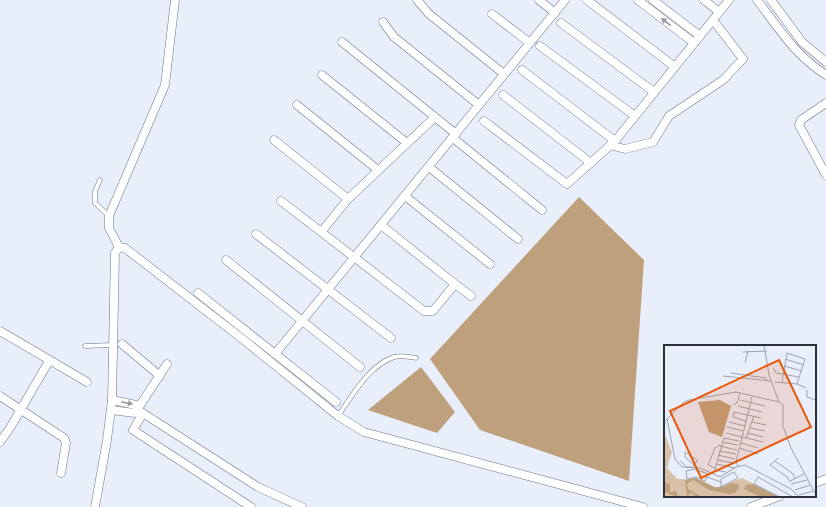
<svg xmlns="http://www.w3.org/2000/svg" width="826" height="507" viewBox="0 0 826 507" font-family="Poppins,sans-serif">
	<style>
		.water { fill: #bea07c }
		.lines { fill: none; stroke-linecap: round; stroke-linejoin: round }
		.lane-casing { stroke: #6c7286; stroke-width: 5 }
		.street-casing { stroke: #6c7286; stroke-width: 9 }
		.lane { stroke: #fff; stroke-width: 4 }
		.street { stroke: #fff; stroke-width: 8 }
		.oneway { fill: #96989c }
		.inset-road { fill: none; stroke: #9ea2ae; stroke-width: 1 }
		.view { fill: #e8590c; fill-opacity: 0.15; stroke: #e8590c; stroke-width: 2 }
		.inset-edge { fill: none; stroke: #2e313a; stroke-width: 2 }
	</style>
	<rect width="100%" height="100%" fill="#e9eefb"/>
	<g class="water">
		<path d="M579 197 644 260 629 481 480 430 430 359Z"/>
		<path d="M421 367 455 412 437 433 368 410Z"/>
	</g>
	<g class="lines">
		<defs>
			<g id="lane">
				<path d="M100 180 95 191V203L109 216"/>
				<path d="M85 346 113 345"/>
				<path d="M338 416C352 396 369 365 394 357 401 355 409 357 416 358"/>
			</g>
			<g id="street">
				<path d="M417 0 429 14 504 74"/>
				<path d="M539 0 555 13"/>
				<path d="M587 0 675 67"/>
				<path d="M638 0 694 43"/>
				<path d="M653 0 700 36"/>
				<path d="M704 0 719 12"/>
				<path d="M757 0C780 30 794 54 826 75"/>
				<path d="M771 0 802 42 826 62"/>
				<path d="M492 14 530 43"/>
				<path d="M383 22 394 37 479 105"/>
				<path d="M561 23 654 92"/>
				<path d="M342 42 456 134"/>
				<path d="M540 46 635 116"/>
				<path d="M522 70 615 141"/>
				<path d="M322 75 407 143"/>
				<path d="M503 95 591 163"/>
				<path d="M826 103 801 120 799 125 826 175"/>
				<path d="M297 105 378 170"/>
				<path d="M484 121 567 184 615 141 729 0"/>
				<path d="M453 138 542 210"/>
				<path d="M274 140 348 199"/>
				<path d="M610 145 625 149 653 142 669 116 723 80 743 59 713 20"/>
				<path d="M429 167 518 239"/>
				<path d="M405 196 490 264"/>
				<path d="M281 201 424 311H433L455 284 381 225"/>
				<path d="M322 231 348 199 435 117"/>
				<path d="M256 234 391 338"/>
				<path d="M119 247 109 228V216L165 85 175 0"/>
				<path d="M226 260 360 367"/>
				<path d="M455 284 471 296"/>
				<path d="M198 293 336 402"/>
				<path d="M0 331 87 382"/>
				<path d="M122 344 160 376"/>
				<path d="M275 354 565 0"/>
				<path d="M0 396 64 438 66 443 61 473"/>
				<path d="M112 400 136 405 138 410 258 487 302 507"/>
				<path d="M111 410 135 413 167 364"/>
				<path d="M143 413 133 430 251 507"/>
				<path d="M0 442 10 428 49 361"/>
				<path d="M815 483 826 479"/>
				<path d="M95 507 107 440 112 400 115 253 119 247 125 248 245 341 338 416 364 432 643 507"/>
				<path d="M751 507 780 496"/>
			</g>
		</defs>
		<use href="#lane" class="lane-casing"/>
		<use href="#street" class="street-casing"/>
		<use href="#lane" class="lane"/>
		<use href="#street" class="street"/>
	</g>
	<defs><path id="oneway-solid" d="M-6-.8H1V-3.2L6.5 0L1 3.2V.8H-6Z"/></defs>
	<g class="oneway">
		<use href="#oneway-solid" transform="translate(666 22) rotate(-142)"/>
		<use href="#oneway-solid" transform="translate(127 403) rotate(12)"/>
	</g>
	<g transform="translate(664 345)">
		<rect width="152" height="152" fill="#e9eefb"/>
		<path d="M0 87 8 107 3 123 13 134 38 135 52 143 78 133 115 152H0Z" fill="#d8c1a6"/>
		<path d="M56 55 67 61 58 92 45 87 34 57ZM32 133 50 142H59L68 138 74 139 75 143 71 148 65 149 45 145 29 135 23 139 24 144 38 152H32L27 147 23 152 21 135ZM0 137 6 139V147L12 146 14 152 0 147ZM89 139 115 152H97L80 144 82 140Z" fill="#bea07c"/>
		<path class="inset-road" d="M79 7 103 6M121 14 140 20M81 18 84 6M120 21 138 26M109 23 112 28 135 32M67 28 102 33V36M59 31 107 36M111 37 133 39 142 43M118 37 123 8 141 14 133 39M143 45V52L152 55M76 55 101 61M115 57 119 60V81L127 103 152 150M69 60 73 58 76 48M74 61 98 67M3 74 11 114 18 122 36 123 56 132 72 122 81 120 127 144 135 152M82 76 69 72 70 67 97 73M0 77 20 57 25 55 72 47 115 57 105 30 100 0M65 77 81 81M88 77 102 80M63 82 79 86M86 83 101 86M62 88 78 92M84 88 99 92M78 92 99 97M82 93 90 71M58 97 74 100M77 98 94 103M56 101 73 105M75 103 94 109M55 106 72 109M54 110 71 114M114 113 106 120 123 132 126 137M53 115 70 118M16 116 23 122H30M111 116 128 128 131 133M52 119 71 123M29 121 30 120 33 116V115L21 107V112L30 120M74 121 72 117 88 52M51 123 44 120 51 103 56 100M31 124 44 129 41 136 32 132 23 134 22 126ZM50 125 62 127M70 127 74 133 57 142V134ZM50 128 60 93 75 96M43 132 57 137M126 136 140 129M127 139 143 135M131 145 146 140M135 150 149 146M116 152 90 139 94 132 129 152"/>
		<path class="view" d="M115 15 147 82 37 133 6 66Z"/>
		<rect width="152" height="152" class="inset-edge"/>
	</g>
</svg>
